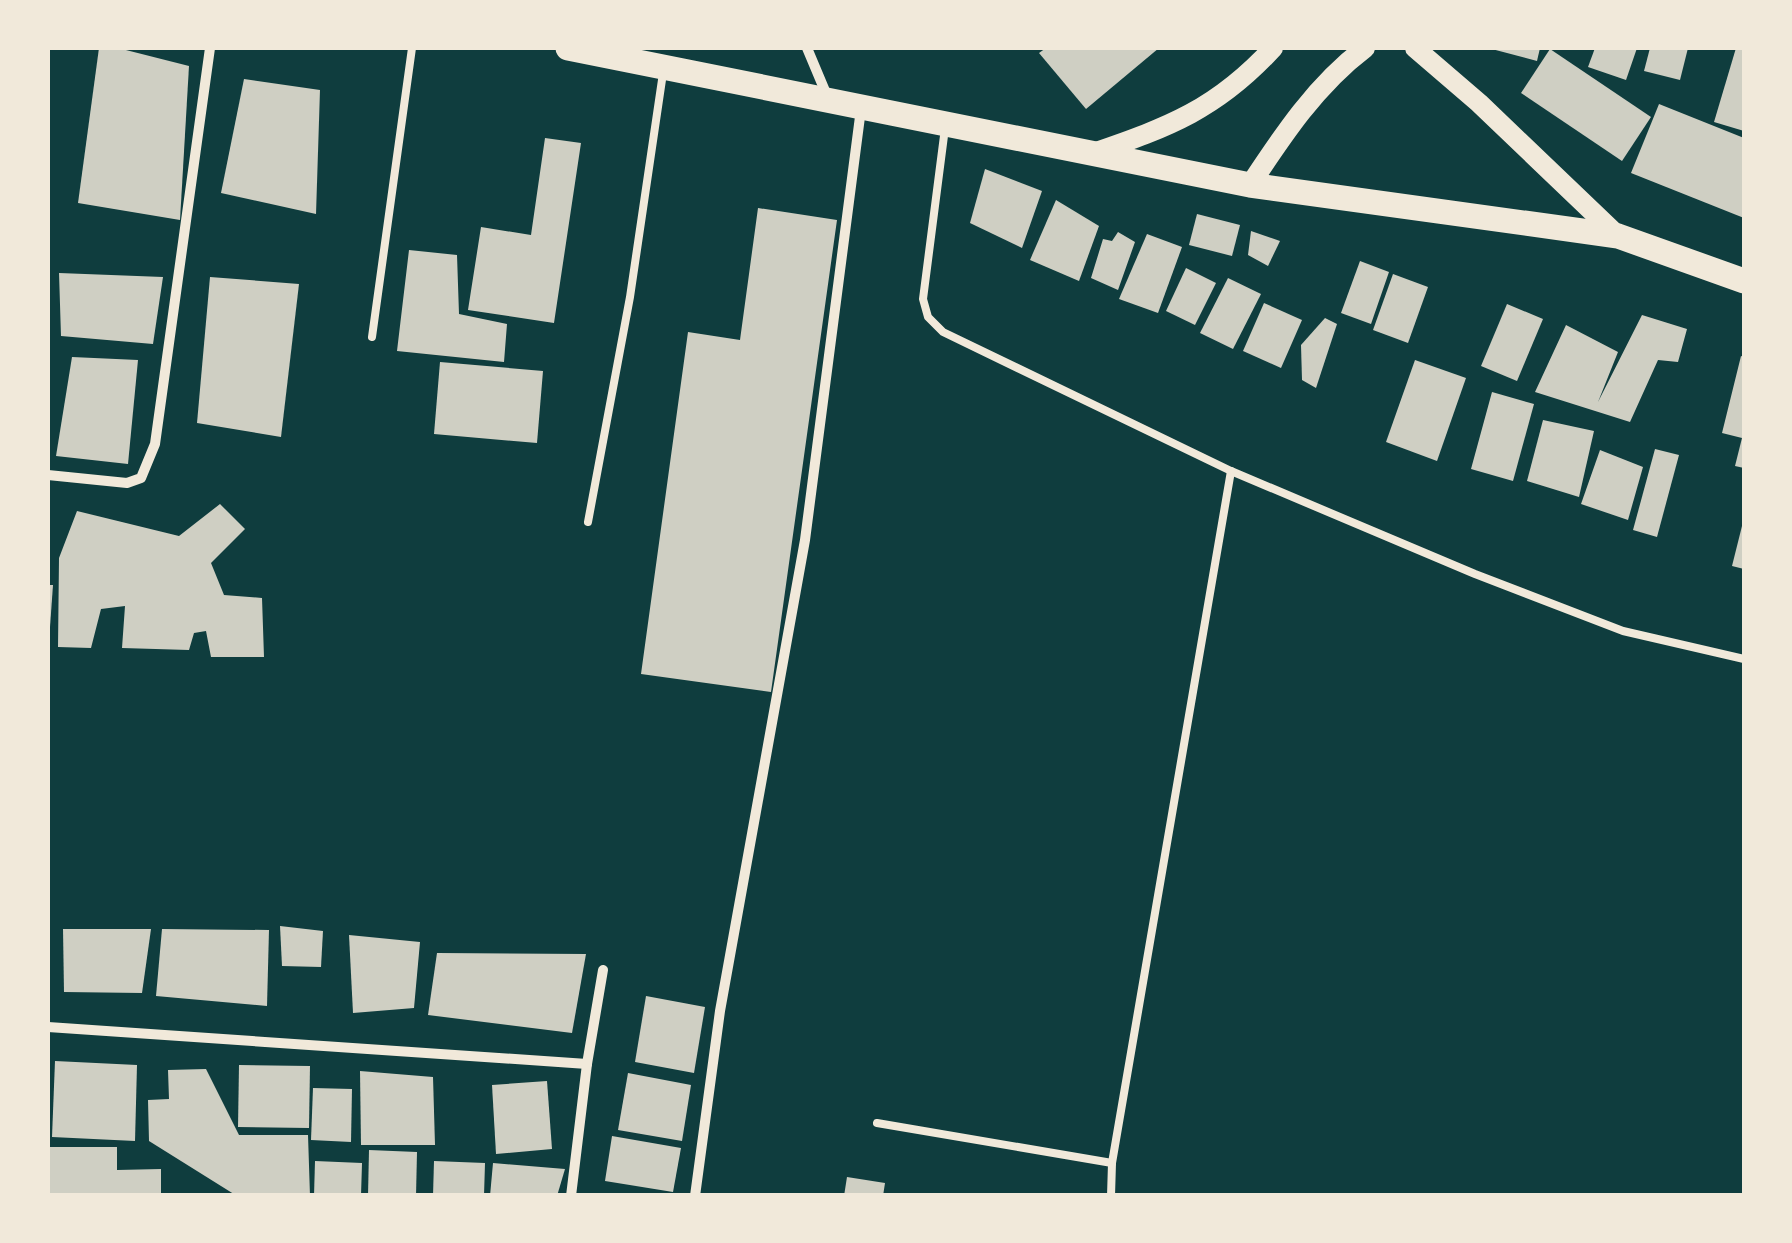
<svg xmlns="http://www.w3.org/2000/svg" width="1792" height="1243" viewBox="0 0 1792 1243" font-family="Overpass,sans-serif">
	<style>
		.building { fill: #cfcfc3 }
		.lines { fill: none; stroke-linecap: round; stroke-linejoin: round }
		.service { stroke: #f1e9da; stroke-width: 8 }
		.minor { stroke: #f1e9da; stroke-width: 10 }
		.secondary { stroke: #f1e9da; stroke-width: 20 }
		.primary { stroke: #f1e9da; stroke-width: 25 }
	</style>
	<rect width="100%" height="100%" fill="#0f3d3e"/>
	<g class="building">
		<path d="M99 48H118L189 66 180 220 78 203Z"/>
		<path d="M1046 48H1159L1086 109 1039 53Z"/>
		<path d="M1488 48H1540L1537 61Z"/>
		<path d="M1595 48H1637L1626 80 1588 67Z"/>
		<path d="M1650 48H1688L1680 80 1644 71Z"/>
		<path d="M1736 48H1744V131L1714 122Z"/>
		<path d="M1550 49 1651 117 1622 161 1521 93Z"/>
		<path d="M244 79 320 90 316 214 221 193Z"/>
		<path d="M1659 104 1744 138V218L1631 173Z"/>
		<path d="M545 138 581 143 554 323 468 310 481 227 531 235Z"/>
		<path d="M985 169 1042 191 1022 248 970 223Z"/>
		<path d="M1056 200 1099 226 1079 281 1030 260Z"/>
		<path d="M758 208 837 220 771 692 641 674 688 332 740 340Z"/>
		<path d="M1197 214 1240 225 1232 256 1189 245Z"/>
		<path d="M1251 231 1280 241 1268 266 1248 255Z"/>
		<path d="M1118 232 1135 242 1118 290 1091 278 1103 239 1112 241Z"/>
		<path d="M1147 234 1182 247 1158 313 1119 299Z"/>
		<path d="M409 250 457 255 459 314 507 324 504 362 397 351Z"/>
		<path d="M1360 261 1389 272 1371 324 1341 313Z"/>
		<path d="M1186 268 1216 283 1195 325 1166 311Z"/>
		<path d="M59 273 163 277 153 344 61 336Z"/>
		<path d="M1393 274 1428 287 1408 343 1373 330Z"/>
		<path d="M210 277 299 284 281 437 197 423Z"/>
		<path d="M1228 278 1261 294 1233 349 1200 333Z"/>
		<path d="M1264 303 1302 320 1281 368 1243 351Z"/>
		<path d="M1507 304 1543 319 1517 381 1481 366Z"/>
		<path d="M1642 315 1687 329 1678 362 1658 360 1630 422 1535 392 1566 325 1618 352 1598 402Z"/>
		<path d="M1325 318 1337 324 1316 388 1302 380 1301 345Z"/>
		<path d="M1741 356 1744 357V468L1735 466 1742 438 1722 433Z"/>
		<path d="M72 357 138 360 128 464 56 456Z"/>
		<path d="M1415 360 1466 378 1437 461 1386 442Z"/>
		<path d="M440 362 543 371 537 443 434 434Z"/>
		<path d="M1492 392 1534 404 1513 481 1471 469Z"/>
		<path d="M1543 420 1594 431 1579 497 1527 481Z"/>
		<path d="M1655 449 1679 455 1657 537 1633 530Z"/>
		<path d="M1600 450 1643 467 1628 520 1581 504Z"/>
		<path d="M220 504 245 529 211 563 224 595 262 598 264 657H211L206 631 194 633 189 650 122 648 125 606 101 609 91 648 58 647 59 558 77 511 179 536Z"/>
		<path d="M1743 522H1744V569L1732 566Z"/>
		<path d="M48 585H53L50 627H48Z"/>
		<path d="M280 926 323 931 321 967 282 966Z"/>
		<path d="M63 929H151L142 993 64 992Z"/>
		<path d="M162 929 269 930 267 1006 156 996Z"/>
		<path d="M349 935 420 942 414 1008 353 1013Z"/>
		<path d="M437 953 586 954 572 1033 428 1015Z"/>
		<path d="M646 996 705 1007 694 1073 635 1062Z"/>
		<path d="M55 1061 137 1065 135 1141 52 1137Z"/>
		<path d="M239 1065 310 1066 309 1128 238 1127Z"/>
		<path d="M206 1069 239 1135H308L310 1196H237L149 1141 148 1100 169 1099 168 1070Z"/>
		<path d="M360 1071 433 1077 435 1145H361Z"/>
		<path d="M628 1073 691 1085 682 1141 618 1130Z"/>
		<path d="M547 1081 552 1149 496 1154 492 1085Z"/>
		<path d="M313 1088 352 1089 351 1142 311 1140Z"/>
		<path d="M612 1136 681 1148 673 1192 605 1181Z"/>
		<path d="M48 1147H117V1170L161 1169V1196H49Z"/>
		<path d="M369 1150 417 1152 416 1196H368Z"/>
		<path d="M315 1161 362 1163 361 1196H314Z"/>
		<path d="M434 1161 485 1163 484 1196H433Z"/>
		<path d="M493 1163 565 1169 557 1196H490Z"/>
		<path d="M847 1177 885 1183 883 1196H844Z"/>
	</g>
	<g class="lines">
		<g class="service">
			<path d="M945 128 923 299 928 317 943 332 1231 471 1475 574 1623 631 1744 659"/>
			<path d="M372 337 412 48"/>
			<path d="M588 522 630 297 663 73"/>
			<path d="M877 1123 1112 1163"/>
			<path d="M1111 1196 1112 1163 1231 471"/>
		</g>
		<g class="minor">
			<path d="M807 48 828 98"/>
			<path d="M48 475 127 483 141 478 155 444 210 48"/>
			<path d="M48 1027 587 1064"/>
			<path d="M571 1196 587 1064 603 970"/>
			<path d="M695 1196 720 1011 805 540 861 109"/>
		</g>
		<g class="secondary">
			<path d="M1415 48 1479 103 1618 236"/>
			<path d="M1093 153C1169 127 1217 109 1273 48"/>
			<path d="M1250 185C1283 135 1316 85 1365 48"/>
		</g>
		<path class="primary" d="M568 48 1250 185 1618 236 1744 281"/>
	</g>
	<rect width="1792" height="1243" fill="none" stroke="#f1e9da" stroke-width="100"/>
</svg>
